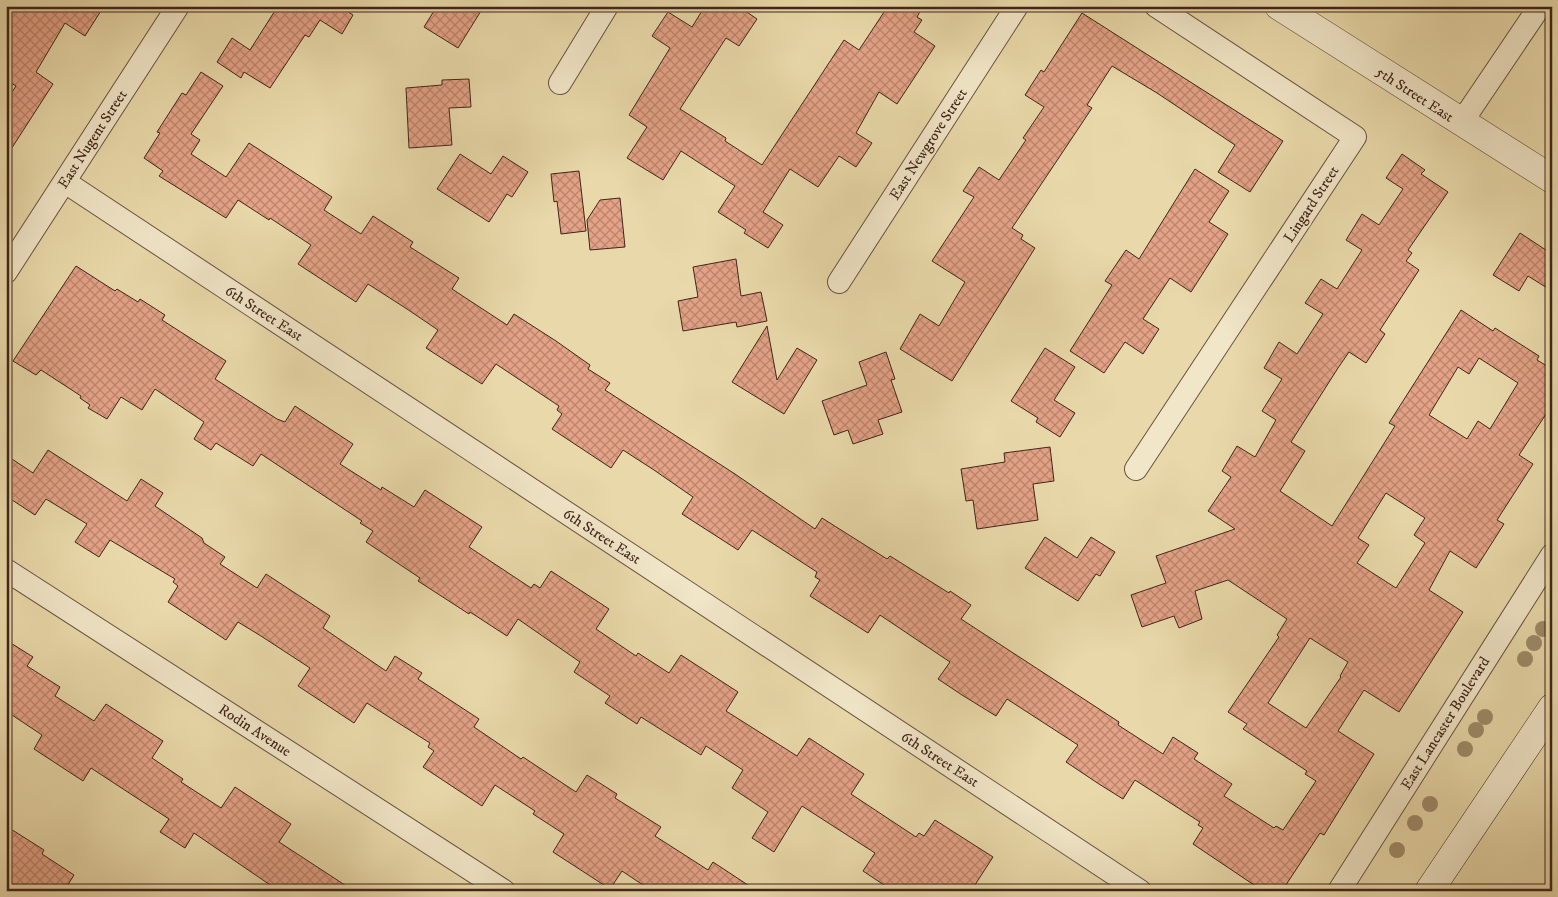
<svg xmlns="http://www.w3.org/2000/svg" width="1558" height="897" viewBox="0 0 1558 897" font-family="'IM FELL DW Pica',serif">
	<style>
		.building { fill: url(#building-cross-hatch); stroke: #40251b; fill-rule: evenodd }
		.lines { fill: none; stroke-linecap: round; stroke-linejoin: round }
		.minor-casing { stroke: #6a523f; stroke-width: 24 }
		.tertiary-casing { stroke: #6a523f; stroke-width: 29 }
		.secondary-casing { stroke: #40251b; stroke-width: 29 }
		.minor { stroke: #f1e6c8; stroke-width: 22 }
		.tertiary { stroke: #f1e6c8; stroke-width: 28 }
		.secondary { stroke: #f1e6c8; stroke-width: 28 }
		.tree { fill: #9e8b6a }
		.labels { text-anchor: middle; stroke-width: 4; stroke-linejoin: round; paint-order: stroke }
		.street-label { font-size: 15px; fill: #40251b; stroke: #f1e6c8 }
	</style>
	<defs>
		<pattern id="building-cross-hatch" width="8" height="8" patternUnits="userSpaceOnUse" patternTransform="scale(1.25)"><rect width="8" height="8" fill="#e4a286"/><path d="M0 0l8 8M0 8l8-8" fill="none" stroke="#ba846d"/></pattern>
	</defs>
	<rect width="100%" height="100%" fill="#e9d9aa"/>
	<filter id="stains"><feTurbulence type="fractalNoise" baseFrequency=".004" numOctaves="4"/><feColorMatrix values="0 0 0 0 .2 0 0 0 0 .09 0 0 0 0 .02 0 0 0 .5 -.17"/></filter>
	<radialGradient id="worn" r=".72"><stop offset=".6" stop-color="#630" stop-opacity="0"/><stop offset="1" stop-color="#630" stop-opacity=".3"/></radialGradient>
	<g class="building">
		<path d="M6 6H104L85 36 65 23 36 72 53 84 6 157V101L16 86 6 80Z"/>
		<path d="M278 6H339L353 15 342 34 320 20 309 37 305 35 270 88 244 72 241 78 217 62 232 38 250 50Z"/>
		<path d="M437 6H484L458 48 424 27Z"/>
		<path d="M705 6H738L757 19 739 46 726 38 680 109 726 138 725 141 762 165 844 40 859 50 888 6H923L917 17 922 20 914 32 935 46 897 104 879 92 856 133 872 143 856 167 839 156 818 187 790 169 763 212 783 225 768 248 744 233 746 230 718 212 735 186 681 151 663 180 627 158 647 127 629 115 670 48 652 36 668 12 692 27Z"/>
		<path d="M1082 13 1283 141 1250 192 1218 172 1235 145 1157 93 1112 66 1087 105 1092 108 1012 228 1023 235 1021 239 1035 248 952 381 900 349 920 314 939 326 965 282 932 261 974 197 963 191 979 167 999 180 1026 140 1023 138 1044 107 1025 95 1041 70 1044 72Z"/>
		<path d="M201 72 223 86 191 134 200 140 191 154 226 177 249 143 332 197 324 210 361 234 373 216 413 242 410 247 459 278 452 289 507 325 514 314 556 341 590 365 588 369 610 383 605 390 735 474 815 529 822 518 887 559 890 556 949 593 950 591 971 605 961 619 1119 722 1118 725 1163 754 1173 737 1198 753 1194 759 1232 784 1224 796 1274 828 1276 826 1283 830 1316 781 1305 774 1307 771 1243 729 1247 724 1228 712 1279 637 1277 635 1287 619 1228 580 1195 591 1202 619 1179 628 1174 616 1142 627 1131 595 1166 583 1156 556 1235 529 1208 511 1231 477 1222 471 1237 446 1255 457 1276 420 1262 411 1282 379 1264 368 1279 342 1297 354 1323 314 1305 303 1321 279 1337 289 1362 250 1346 240 1362 214 1379 225 1403 189 1386 178 1402 154 1425 170 1421 174 1448 192 1408 250 1412 253 1406 261 1419 270 1380 330 1385 334 1366 363 1349 352 1338 368 1291 442 1305 451 1280 491 1332 526 1395 426 1389 423 1461 310 1493 331 1495 328 1539 356 1537 360 1552 369V405L1519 455 1533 464 1497 520 1504 524 1476 568 1450 551 1429 590 1463 612 1399 712 1364 690 1338 731 1374 754 1324 835 1320 833 1282 891H1263L1193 844 1203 828 1198 825 1200 822 1135 780 1123 799 1099 784 1066 762 1078 745 1007 699 996 716 962 695 938 679 950 662 880 615 868 633 810 596 820 580 815 577 817 572 752 530 738 550 682 514 693 497 654 470 623 450 611 468 552 429 562 414 557 410 559 406 496 364 482 384 426 348 438 330 407 309 368 284 356 302 298 264 311 245 270 218 269 220 238 200 226 218 159 176 163 171 144 158 160 133 157 132 182 93 186 95ZM1479 358 1518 383 1490 429 1478 421 1467 439 1429 415 1458 367 1469 374ZM1386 493 1425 518 1414 535 1425 543 1396 588 1357 563 1369 545 1358 538ZM1310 638 1348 662 1340 676 1341 677 1306 728 1268 703Z"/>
		<path d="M469 79 471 107 449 108 452 145 409 148 406 88 442 85V80Z"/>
		<path d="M460 154 491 174 503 156 528 172 512 197 507 194 489 222 437 189Z"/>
		<path d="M1195 169 1229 191 1209 222 1228 234 1191 292 1170 278 1143 319 1159 329 1143 354 1125 342 1104 373 1070 351 1112 285 1105 281 1126 250 1139 259Z"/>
		<path d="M579 171 586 231 561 234 557 201 554 202 551 174Z"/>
		<path d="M620 198 625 247 590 250 587 220 600 200Z"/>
		<path d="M1520 233 1552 254V291L1528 276 1519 291 1493 275Z"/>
		<path d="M736 259 741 296 761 292 767 321 737 327 736 322 683 331 678 301 698 297 693 267Z"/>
		<path d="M76 266 115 291 117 289 138 302 140 299 165 315 162 320 226 361 215 379 277 419 285 422 295 406 353 444 340 464 381 490 382 487 414 507 425 490 482 527 469 547 531 588 534 584 540 588 551 571 609 609 596 629 636 656 638 653 669 673 681 655 738 692 726 711 797 756 809 738 864 774 851 794 916 837 919 833 924 836 935 820 993 857 971 891H893L863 871 875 853 802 806 774 852 752 838 768 812 732 788 743 770 706 746 701 755 641 717 637 724 605 703 610 696 574 672 580 662 518 619 507 636 470 612 469 614 418 581 420 578 366 542 373 531 360 523 362 521 261 454 253 466 216 443 211 450 194 439 204 422 155 389 142 410 121 397 107 419 88 408 90 405 80 398 81 396 41 370 36 375 13 361Z"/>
		<path d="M767 326 777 380 797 348 817 360 784 414 732 382Z"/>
		<path d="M1045 348 1075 367 1054 400 1075 413 1060 437 1036 422 1038 418 1011 401Z"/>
		<path d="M886 352 895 379 891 380 902 412 878 420 883 434 853 444 848 430 834 435 822 401 867 385 859 362Z"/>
		<path d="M1050 447 1054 481 1033 484 1038 520 977 529 973 500 966 501 961 469 1005 462 1004 453Z"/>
		<path d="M48 450 127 501 141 479 163 493 155 506 202 538 204 543 225 557 220 564 257 588 266 574 330 616 323 628 386 671 395 656 422 673 418 679 479 719 474 727 521 759 523 757 576 792 587 775 617 794 615 798 661 827 655 836 708 870 713 862 757 891H652L622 871 610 889 553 852 564 834 533 814 535 811 495 785 482 806 423 767 434 751 428 747 430 743 367 703 354 723 298 686 310 668 261 636 238 622 226 640 168 602 178 586 173 582 175 579 110 540 99 557 75 542 87 524 46 499 35 515 6 496V455L33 473Z"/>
		<path d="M1045 537 1077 558 1091 537 1115 552 1100 576 1096 574 1078 601 1025 568Z"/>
		<path d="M6 640 33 657 27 666 60 687 55 696 94 721 106 704 163 741 152 758 183 779 181 782 221 808 235 787 291 824 279 842 354 891H279L194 833 185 848 160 832 169 819 91 768 83 781 34 749 42 735 6 711Z"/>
		<path d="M6 826 44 850 42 854 74 875 64 891H6Z"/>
	</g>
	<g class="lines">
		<defs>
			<g id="minor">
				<path d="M560 83 607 6"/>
				<path d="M1461 123 1540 6"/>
				<path d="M65 182 1140 891"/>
				<path d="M6 272 178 6"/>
				<path d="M839 282 1017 6"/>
				<path d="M1136 469 1355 137 1156 6"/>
				<path d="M6 570 504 891"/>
				<path d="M1339 891 1552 555"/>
			</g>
			<path id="tertiary" d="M1279 6 1552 179"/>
			<path id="secondary" d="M1429 891 1552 708"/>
		</defs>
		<use href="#minor" class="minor-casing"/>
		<use href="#tertiary" class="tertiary-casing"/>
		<use href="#secondary" class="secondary-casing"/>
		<use href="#minor" class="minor"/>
		<use href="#tertiary" class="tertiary"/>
		<use href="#secondary" class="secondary"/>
	</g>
	<g class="tree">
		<circle cx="1543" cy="629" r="8"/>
		<circle cx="1534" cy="643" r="8"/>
		<circle cx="1525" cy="659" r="8"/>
		<circle cx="1485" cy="717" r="8"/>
		<circle cx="1476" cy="730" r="8"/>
		<circle cx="1465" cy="749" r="8"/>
		<circle cx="1430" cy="804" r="8"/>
		<circle cx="1415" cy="823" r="8"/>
		<circle cx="1397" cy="850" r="8"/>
	</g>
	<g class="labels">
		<g class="street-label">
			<text transform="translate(1415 94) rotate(33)" y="5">5th Street East</text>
			<text transform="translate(92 139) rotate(-57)" y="5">East Nugent Street</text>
			<text transform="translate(928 144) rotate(-57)" y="5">East Newgrove Street</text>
			<text transform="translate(1311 204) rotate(-57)" y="5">Lingard Street</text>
			<text transform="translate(264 313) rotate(33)" y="5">6th Street East</text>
			<text transform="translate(602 536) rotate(33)" y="5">6th Street East</text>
			<text transform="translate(1445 723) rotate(-58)" y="5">East Lancaster Boulevard</text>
			<text transform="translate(255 730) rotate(33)" y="5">Rodin Avenue</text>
			<text transform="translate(940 759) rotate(33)" y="5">6th Street East</text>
		</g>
	</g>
	<rect width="1558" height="897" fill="none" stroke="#e9d9aa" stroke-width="25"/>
	<rect x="8" y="8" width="1543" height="882" fill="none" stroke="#40251b" stroke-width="2.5"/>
	<rect x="12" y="12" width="1533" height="872" fill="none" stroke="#40251b"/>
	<rect width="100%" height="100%" filter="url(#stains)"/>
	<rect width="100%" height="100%" fill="url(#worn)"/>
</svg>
